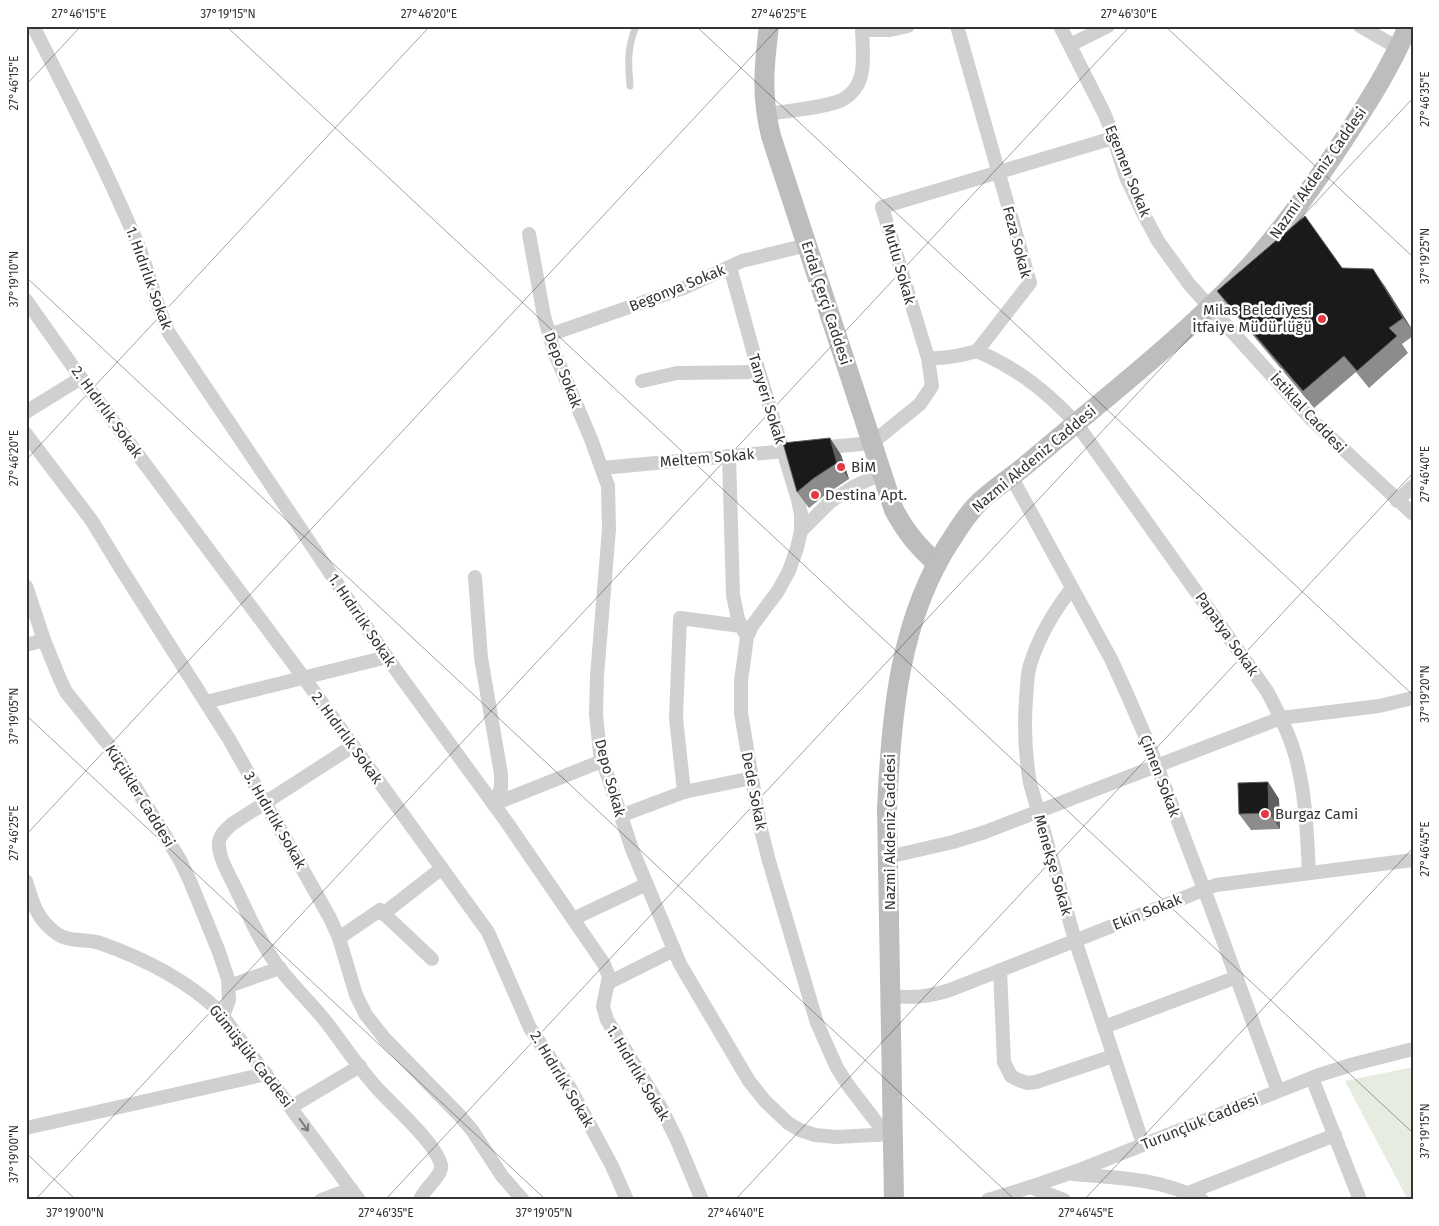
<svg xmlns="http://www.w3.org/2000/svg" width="1439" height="1226" viewBox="0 0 1439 1226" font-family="'Fira Sans',sans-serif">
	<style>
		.green { fill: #e6ecdf }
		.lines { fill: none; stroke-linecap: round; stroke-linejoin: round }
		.lane { stroke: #d0d0d0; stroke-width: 7 }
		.street { stroke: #d0d0d0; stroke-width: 14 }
		.secondary { stroke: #bdbdbd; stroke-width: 20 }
		.wall { fill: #8c8c8c }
		.shaded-wall { fill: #5f5f5f }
		.building { fill: #1a1a1a; stroke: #5f5f5f }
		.oneway { stroke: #7a7a7a }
		.ticks { fill: none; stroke: #333; stroke-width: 1; stroke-opacity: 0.45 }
		.poi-dot { fill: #e63946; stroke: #fff; stroke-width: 2 }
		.labels { text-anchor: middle; stroke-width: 5; stroke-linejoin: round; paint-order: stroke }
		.street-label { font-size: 15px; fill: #333; stroke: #fff }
		.poi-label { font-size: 15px; fill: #333; stroke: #fff; text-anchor: start }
		.neatline { fill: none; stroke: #333; stroke-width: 2 }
		.ticks-label { font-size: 12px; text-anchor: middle; fill: #333 }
	</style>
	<rect width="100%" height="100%" fill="#fff"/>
	<path class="green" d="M1413 1067V1200H1408L1345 1081Z"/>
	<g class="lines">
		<path class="lane" d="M630 86C628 62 627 49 636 26"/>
		<g class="street">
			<path d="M33 26C69 97 105 167 136 240 149 270 155 303 169 333L388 659 508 824 604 964 609 977 603 1006 607 1020 660 1106 677 1140 702 1200"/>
			<path d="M957 26 1030 283 977 351C1018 369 1045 390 1076 423L1267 691C1278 712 1290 735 1296 758 1306 796 1307 834 1309 873"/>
			<path d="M1060 26 1104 113 1111 130 1126 177 1143 213 1158 241 1189 284 1312 420 1413 514"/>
			<path d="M1360 26 1398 48"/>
			<path d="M862 30H890L908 26"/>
			<path d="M1070 45 1108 26"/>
			<path d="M766 114C786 111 824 108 842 100 851 95 858 87 861 76 865 61 862 42 862 26"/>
			<path d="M529 234 544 316 555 354 591 439 608 486 609 529 597 676 596 714 600 753 632 849 680 964 749 1081 765 1101 788 1123 800 1130 815 1135 836 1137 893 1134"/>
			<path d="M730 267 757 365 798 500 801 514V531"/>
			<path d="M26 300 81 378 304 678 488 932 530 1028 570 1088 612 1166 627 1200"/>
			<path d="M549 335 684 288 742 261 807 245"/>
			<path d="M928 358C946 359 960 356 977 351"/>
			<path d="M642 381 677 373 759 372"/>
			<path d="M26 412 81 378"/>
			<path d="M26 434 92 521 120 567 229 739 330 918 339 938 356 995 366 1015 385 1039 460 1116 472 1130 502 1176 523 1200"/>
			<path d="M729 456 733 595 738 619 745 633"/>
			<path d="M602 468 872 443 920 404 932 386 928 358 882 207 1113 138"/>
			<path d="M882 473 853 487 830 502 801 531 797 548 789 571 778 591 752 626 747 637 741 681V713L760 826 769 861 817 1023 837 1068 848 1085 877 1123 893 1134"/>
			<path d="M1011 476 1111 659 1127 694 1149 745 1210 905 1278 1091"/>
			<path d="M1397 501 1413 486"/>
			<path d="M475 577 481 658 501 774V788L494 804"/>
			<path d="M26 586 44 640 59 677 66 692 112 749 180 860 190 881 219 952 228 979 229 1000 223 1016"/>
			<path d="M1072 588C1054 611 1039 636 1030 665 1027 675 1027 688 1026 699 1024 727 1025 755 1030 783L1075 940 1143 1144"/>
			<path d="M26 645 44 640"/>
			<path d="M206 702 387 657"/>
			<path d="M353 746 232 824C226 830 220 834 219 842 218 856 228 873 234 885 247 911 258 939 275 962 290 984 311 1002 327 1023 343 1044 358 1067 376 1087 392 1105 436 1143 441 1165 443 1176 424 1188 420 1200"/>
			<path d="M684 792 676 718 680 618 741 626"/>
			<path d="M494 804 602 761"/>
			<path d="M620 816 684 792 752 778"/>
			<path d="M888 857 953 842 985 832 1281 718 1379 706 1413 698"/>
			<path d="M26 881C33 903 36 918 56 933 69 943 85 938 100 943 143 958 186 980 219 1011L359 1200"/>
			<path d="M383 914 442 868"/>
			<path d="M573 919 647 884"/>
			<path d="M339 938 380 910 432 959"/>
			<path d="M1000 970 1004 1062 1011 1076 1018 1080 1028 1083 1036 1082 1113 1056"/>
			<path d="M608 983 674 950"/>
			<path d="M229 986 280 968"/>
			<path d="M890 996C914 998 928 997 950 990L1216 885 1413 860"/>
			<path d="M1104 1027 1237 977"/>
			<path d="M1312 1078 1360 1200"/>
			<path d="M291 1107 360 1066"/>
			<path d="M26 1128 266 1074"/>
			<path d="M1073 1174C1120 1178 1159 1178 1202 1200"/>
			<path d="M1030 1187 1064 1200"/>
			<path d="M1188 1193 1335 1135"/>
			<path d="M321 1200 351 1189"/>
			<path d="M988 1200 1030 1187 1082 1169 1319 1075 1354 1064 1413 1049"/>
		</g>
		<g class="secondary">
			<path d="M769 26C764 66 761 96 771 136L894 510C907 534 917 545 937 564"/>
			<path d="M894 1200 887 809C891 716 899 617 953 537 962 523 971 509 983 499 997 486 1012 477 1026 465 1058 438 1091 411 1123 384 1167 347 1211 309 1249 267 1284 228 1314 185 1343 141 1367 104 1391 67 1408 26"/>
		</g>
	</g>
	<g class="wall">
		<path d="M1342 268 1384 285 1413 331V336L1402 344 1408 353 1369 388 1356 372 1314 408 1229 307 1217 291Z"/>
		<path d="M830 438 841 455 849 479 825 495 809 508 797 492Z"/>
		<path d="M1268 782 1279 799 1280 829 1251 830 1239 814Z"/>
	</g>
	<g class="shaded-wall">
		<path d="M1373 269 1384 285 1413 331 1403 318Z"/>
		<path d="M830 438 841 455 849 479 837 463Z"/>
		<path d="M1268 782 1279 799 1280 829 1269 813Z"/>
	</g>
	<g class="building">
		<path d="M1305 216 1342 268 1373 269 1403 318 1389 328 1397 336 1357 371 1344 356 1303 391 1217 291Z"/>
		<path d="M830 438 837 463 814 478 797 492 783 443Z"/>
		<path d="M1268 782 1269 813 1239 814 1238 783Z"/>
	</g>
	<defs><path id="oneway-shaft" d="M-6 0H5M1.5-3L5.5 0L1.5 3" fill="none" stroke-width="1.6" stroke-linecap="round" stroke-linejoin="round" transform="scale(1.25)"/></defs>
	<use class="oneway" href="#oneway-shaft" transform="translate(304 1125) rotate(54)"/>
	<path class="ticks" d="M226 26 1413 1133M696 26 1413 695M1165 26 1413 257M26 85 81 26M26 277 1015 1200M26 460 430 26M26 715 546 1200M26 835 780 26M26 1153 76 1200M35 1200 1130 26M385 1200 1413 98M735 1200 1413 473M1084 1200 1413 848"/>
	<g class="poi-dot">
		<circle cx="1322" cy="319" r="5"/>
		<circle cx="841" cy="467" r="5"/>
		<circle cx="815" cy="495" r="5"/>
		<circle cx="1265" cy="814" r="5"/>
	</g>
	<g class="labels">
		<g class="street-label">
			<text transform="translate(1128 171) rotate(68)" y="5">Egemen Sokak</text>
			<text transform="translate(1318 173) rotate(-55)" y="5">Nazmi Akdeniz Caddesi</text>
			<text transform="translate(1017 242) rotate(75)" y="5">Feza Sokak</text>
			<text transform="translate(899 264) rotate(74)" y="5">Mutlu Sokak</text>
			<text transform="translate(149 278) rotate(70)" y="5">1. Hıdırlık Sokak</text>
			<text transform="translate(677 288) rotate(-22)" y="5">Begonya Sokak</text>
			<text transform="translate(826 303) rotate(72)" y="5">Erdal Çerçi Caddesi</text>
			<text transform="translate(563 370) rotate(69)" y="5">Depo Sokak</text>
			<text transform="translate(767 399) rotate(73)" y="5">Tanyeri Sokak</text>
			<text transform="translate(107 412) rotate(54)" y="5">2. Hıdırlık Sokak</text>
			<text transform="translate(1308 413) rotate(47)" y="5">İstiklal Caddesi</text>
			<text transform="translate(707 458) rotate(-5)" y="5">Meltem Sokak</text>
			<text transform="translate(1034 459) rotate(-40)" y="5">Nazmi Akdeniz Caddesi</text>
			<text transform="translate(362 620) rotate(56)" y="5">1. Hıdırlık Sokak</text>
			<text transform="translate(1227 634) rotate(55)" y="5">Papatya Sokak</text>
			<text transform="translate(347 738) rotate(54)" y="5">2. Hıdırlık Sokak</text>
			<text transform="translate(1160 776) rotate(69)" y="5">Çimen Sokak</text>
			<text transform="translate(610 778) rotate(75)" y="5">Depo Sokak</text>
			<text transform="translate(754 791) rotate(79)" y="5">Dede Sokak</text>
			<text transform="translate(140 796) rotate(58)" y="5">Küçükler Caddesi</text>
			<text transform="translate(275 820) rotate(60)" y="5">3. Hıdırlık Sokak</text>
			<text transform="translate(890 832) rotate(-90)" y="5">Nazmi Akdeniz Caddesi</text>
			<text transform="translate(1053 865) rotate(74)" y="5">Menekşe Sokak</text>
			<text transform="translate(1147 912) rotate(-22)" y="5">Ekin Sokak</text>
			<text transform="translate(251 1056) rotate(52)" y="5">Gümüşlük Caddesi</text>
			<text transform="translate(638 1073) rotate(59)" y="5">1. Hıdırlık Sokak</text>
			<text transform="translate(562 1079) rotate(59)" y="5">2. Hıdırlık Sokak</text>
			<text transform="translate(1200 1122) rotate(-22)" y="5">Turunçluk Caddesi</text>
		</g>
		<g class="poi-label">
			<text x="1312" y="315" text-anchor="end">Milas Belediyesi<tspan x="1312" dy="17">İtfaiye Müdürlüğü</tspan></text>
			<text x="851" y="472">BİM</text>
			<text x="825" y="500">Destina Apt.</text>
			<text x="1275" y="819">Burgaz Cami</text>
		</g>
	</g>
	<rect width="1439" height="1226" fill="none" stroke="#ffffff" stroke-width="55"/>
	<rect x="28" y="28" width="1384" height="1170" class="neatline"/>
	<g class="ticks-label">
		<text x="79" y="18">27°46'15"E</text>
		<text x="228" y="18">37°19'15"N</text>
		<text x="429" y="18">27°46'20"E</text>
		<text x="779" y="18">27°46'25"E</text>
		<text x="1129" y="18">27°46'30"E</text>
		<text transform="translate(14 83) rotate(-90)" y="4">27°46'15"E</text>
		<text transform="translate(1425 99) rotate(-90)" y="4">27°46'35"E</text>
		<text transform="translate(1425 256) rotate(-90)" y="4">37°19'25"N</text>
		<text transform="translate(14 279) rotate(-90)" y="4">37°19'10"N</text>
		<text transform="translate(14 458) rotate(-90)" y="4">27°46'20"E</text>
		<text transform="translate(1425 474) rotate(-90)" y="4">27°46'40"E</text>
		<text transform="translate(1425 694) rotate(-90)" y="4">37°19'20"N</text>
		<text transform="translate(14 716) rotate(-90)" y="4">37°19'05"N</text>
		<text transform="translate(14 833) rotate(-90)" y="4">27°46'25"E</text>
		<text transform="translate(1425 849) rotate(-90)" y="4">27°46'45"E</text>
		<text transform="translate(1425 1131) rotate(-90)" y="4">37°19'15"N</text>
		<text transform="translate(14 1154) rotate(-90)" y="4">37°19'00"N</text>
		<text x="75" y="1217">37°19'00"N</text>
		<text x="386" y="1217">27°46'35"E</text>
		<text x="544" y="1217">37°19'05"N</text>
		<text x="736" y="1217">27°46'40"E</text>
		<text x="1086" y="1217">27°46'45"E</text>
	</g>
</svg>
